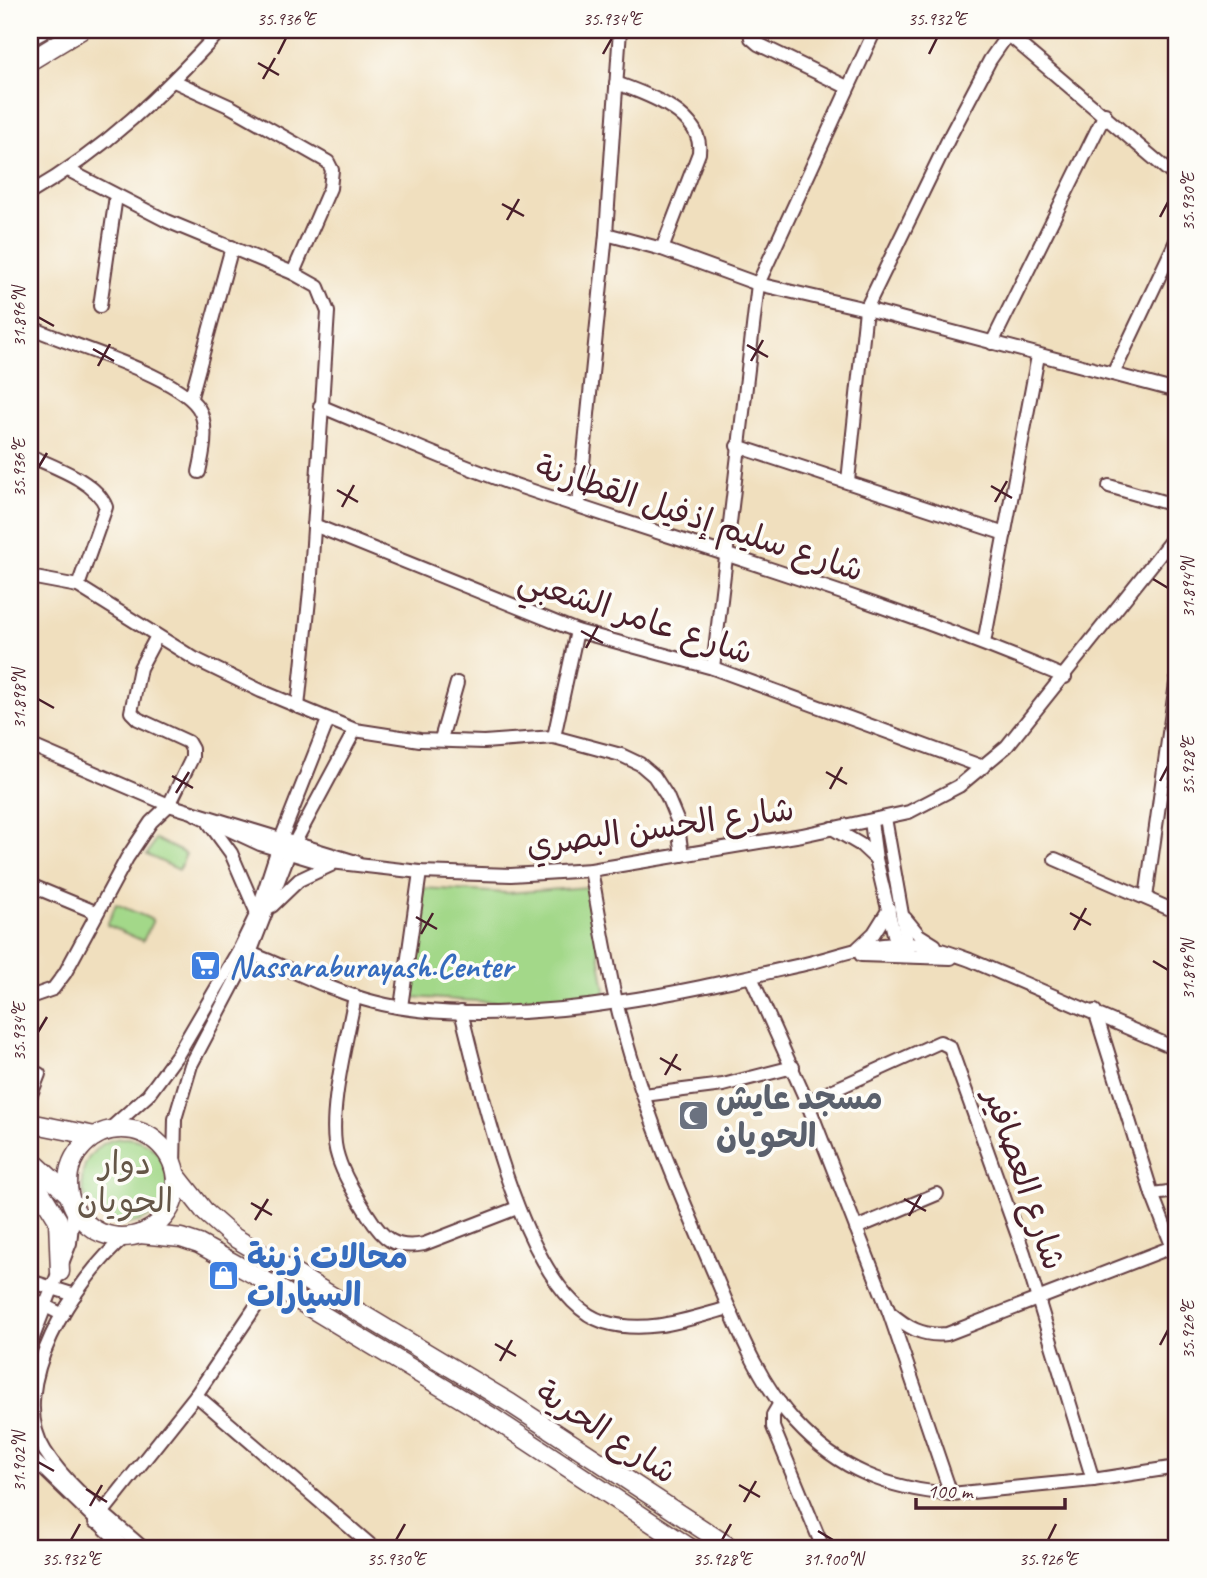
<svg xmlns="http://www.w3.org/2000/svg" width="1207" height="1578" viewBox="0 0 1207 1578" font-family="Caveat,'Playpen Sans Arabic',sans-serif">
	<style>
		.green { fill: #a3d889; stroke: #767c5a; stroke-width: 2 }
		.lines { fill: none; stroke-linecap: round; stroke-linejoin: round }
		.minor-casing { stroke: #633c41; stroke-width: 16 }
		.highway-casing { stroke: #633c41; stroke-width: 21 }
		.minor { stroke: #fff; stroke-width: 12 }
		.highway { stroke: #fff; stroke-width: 18 }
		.ticks { fill: none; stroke: #4a1f2b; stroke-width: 2.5 }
		.labels { text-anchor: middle; stroke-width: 7; stroke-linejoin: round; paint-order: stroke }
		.street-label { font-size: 33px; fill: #4a1f2b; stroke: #fdfcf7 }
		.shop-label { font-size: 33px; font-weight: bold; fill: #366cbe; stroke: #fdfcf7; text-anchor: start }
		.worship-label { font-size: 33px; font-weight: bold; fill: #5b616d; stroke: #fdfcf7; text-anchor: start }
		.park-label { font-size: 33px; fill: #655647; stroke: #fdfcf7 }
		.neatline { fill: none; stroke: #4a1f2b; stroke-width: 2.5 }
		.ticks-label { font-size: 18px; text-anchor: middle; fill: #4a1f2b }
	</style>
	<rect width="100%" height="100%" fill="#fdfcf7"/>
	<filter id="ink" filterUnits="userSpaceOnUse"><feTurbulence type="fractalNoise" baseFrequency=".0143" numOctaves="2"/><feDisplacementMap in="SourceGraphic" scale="14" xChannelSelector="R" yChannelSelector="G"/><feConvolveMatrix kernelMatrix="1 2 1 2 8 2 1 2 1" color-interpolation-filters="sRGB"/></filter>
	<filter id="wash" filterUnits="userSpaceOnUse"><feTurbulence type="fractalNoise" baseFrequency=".00686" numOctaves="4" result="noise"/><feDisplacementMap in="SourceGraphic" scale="28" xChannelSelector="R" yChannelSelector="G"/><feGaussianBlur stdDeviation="1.57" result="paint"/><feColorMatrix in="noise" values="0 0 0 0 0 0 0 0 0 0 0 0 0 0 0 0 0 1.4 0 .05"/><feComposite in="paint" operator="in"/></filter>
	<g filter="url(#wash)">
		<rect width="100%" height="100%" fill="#f0dfbe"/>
		<g class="green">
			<path d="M155 839 186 854 179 870 147 855Z"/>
			<path d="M588 887 606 996 508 1003 411 997 423 888 507 893Z"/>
			<path d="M116 904 153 920 143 941 107 925Z"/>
			<circle cx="125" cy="1181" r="43"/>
		</g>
	</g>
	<g filter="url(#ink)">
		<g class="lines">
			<defs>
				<g id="minor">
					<path d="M750 30 751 38 758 44 847 87"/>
					<path d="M1003 30 1177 178"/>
					<path d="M174 81 231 107 328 162 332 170 330 188 293 273 318 287 328 312 310 590 298 707"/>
					<path d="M616 83C647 94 704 114 699 153L662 249"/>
					<path d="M68 170 167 221 293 273"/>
					<path d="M30 193C105 150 163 93 221 30"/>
					<path d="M606 234 662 249 758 284 866 309 1177 391"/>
					<path d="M100 306 116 196"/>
					<path d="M30 327C68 345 187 377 201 413 208 431 203 454 199 472"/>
					<path d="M992 343 1105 114"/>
					<path d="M1113 374 1177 239"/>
					<path d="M191 397 232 247"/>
					<path d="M320 406C386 433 453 464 521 487 703 549 888 602 1065 677"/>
					<path d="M737 446 1005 534"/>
					<path d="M30 456C54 467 96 481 106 507L78 586"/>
					<path d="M848 481 866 309 951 134 990 60 1008 34"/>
					<path d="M1109 486 1177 506"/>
					<path d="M579 504 606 234 620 30"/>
					<path d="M314 525 577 631 713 668 983 767"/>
					<path d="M30 577 78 586 195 659 261 691 355 730 420 740 484 742 554 737 621 755 640 764 654 776 667 796 677 820 682 855"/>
					<path d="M984 643 1038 356"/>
					<path d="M713 668 758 284 875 30"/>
					<path d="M554 737 577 631"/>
					<path d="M441 739 457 683"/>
					<path d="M30 745 169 805 356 862"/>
					<path d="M195 814 260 844 313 860 420 872 511 875 591 870 802 835 909 812 959 786 1007 746 1177 533"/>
					<path d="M885 818 909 954"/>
					<path d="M871 821 876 859 898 951"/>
					<path d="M209 823 231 853 257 913"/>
					<path d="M832 828 861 845 876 859"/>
					<path d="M1055 859 1177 912"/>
					<path d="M591 870C599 914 606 958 616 1001 638 1096 678 1190 717 1280 738 1329 759 1383 796 1423 839 1470 889 1489 951 1494L1093 1480 1177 1467"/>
					<path d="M30 885 95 912"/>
					<path d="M1146 898 1177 676"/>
					<path d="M272 906 299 880 331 865"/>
					<path d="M905 918 919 935 935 945"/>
					<path d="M858 948 874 933 889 909"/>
					<path d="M250 953C291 969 331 991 374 1002 441 1020 548 1013 617 1002 680 993 743 978 805 964 838 956 868 943 903 944 927 944 948 952 970 960L1177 1049"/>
					<path d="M861 955 951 958"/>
					<path d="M751 977 807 1102 889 1312C907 1327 922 1337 947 1334L1172 1247"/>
					<path d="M355 996C348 1036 325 1120 338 1157 344 1177 357 1197 368 1215 383 1239 395 1250 424 1244L517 1208"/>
					<path d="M30 997 53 989 65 973 127 858 151 822 169 805 192 758V749L188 742 138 719 131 712 140 668 157 636"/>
					<path d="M401 1007 420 872"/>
					<path d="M1095 1011 1152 1194 1177 1258"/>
					<path d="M461 1012C481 1087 524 1297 604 1322 647 1335 688 1319 729 1308"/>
					<path d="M644 1095 723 1085 793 1067"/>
					<path d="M30 1097 39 1074"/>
					<path d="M807 1102 940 1042 950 1047 1024 1253 1093 1480"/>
					<path d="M110 1129 148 1095 178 1054 240 948 257 913 281 839 328 720"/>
					<path d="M174 1166 175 1119 191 1065 250 953 289 853 355 730"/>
					<path d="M1152 1194 1177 1191"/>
					<path d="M856 1228 937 1194"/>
					<path d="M125 1237C76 1279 4 1387 45 1451 69 1489 111 1519 143 1548"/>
					<path d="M30 1281 75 1295"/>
					<path d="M30 1298 63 1315"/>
					<path d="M889 1312 951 1494"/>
					<path d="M30 1345 70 1243 74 1207"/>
					<path d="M196 1395 374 1548"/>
					<path d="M780 1403 773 1415V1427L823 1548"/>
					<path d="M30 1456 125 1548"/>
					<path d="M95 1522 196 1395 271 1284"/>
				</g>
				<g id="highway">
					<path d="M30 36 41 30"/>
					<path d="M30 61 81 30"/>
					<path d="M30 1123 95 1136"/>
					<circle cx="122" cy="1183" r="54"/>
					<path d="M30 1159 69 1195"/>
					<path d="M30 1175 58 1220 60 1272"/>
					<path d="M176 1175 206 1213 232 1236 510 1403 731 1548"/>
					<path d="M140 1234 181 1238 199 1244 271 1284 490 1416 690 1548"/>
				</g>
			</defs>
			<use href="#minor" class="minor-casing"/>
			<use href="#highway" class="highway-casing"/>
			<use href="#minor" class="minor"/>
			<use href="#highway" class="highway"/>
		</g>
	</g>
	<path class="ticks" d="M278 54 286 38M603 54 612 38M929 54 937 38M258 63 279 75M263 79 275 58M502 204 524 216M1160 217 1168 202M507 220 519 199M38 317 54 326M747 345 768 357M93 349 114 361M751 361 763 340M98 366 110 344M38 468 47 453M991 486 1012 498M337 490 358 502M995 502 1007 481M342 507 354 485M1153 579 1168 588M581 631 603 643M586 648 598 626M38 699 54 708M826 772 847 784M172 776 193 788M1160 781 1168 766M830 789 842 767M176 793 189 772M1070 913 1091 925M416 917 437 929M1074 930 1086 908M421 934 433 913M1153 961 1168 970M38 1032 47 1017M660 1058 681 1070M665 1075 677 1054M904 1199 926 1211M251 1203 272 1215M909 1216 921 1195M255 1220 268 1199M495 1344 516 1356M1160 1345 1168 1330M500 1361 512 1340M38 1462 54 1471M739 1485 760 1497M86 1489 107 1502M744 1502 756 1481M90 1506 102 1485M818 1531 833 1540M71 1540 80 1524M396 1540 405 1524M722 1540 731 1524M1048 1540 1056 1524"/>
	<defs>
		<symbol id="supermarket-square" viewBox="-11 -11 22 22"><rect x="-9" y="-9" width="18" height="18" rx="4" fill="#3f7fe0" stroke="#fdfcf7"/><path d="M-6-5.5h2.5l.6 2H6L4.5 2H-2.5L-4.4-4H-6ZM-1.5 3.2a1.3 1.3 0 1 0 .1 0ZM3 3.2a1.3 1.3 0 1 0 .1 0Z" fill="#fff"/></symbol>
		<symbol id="mosque-square" viewBox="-11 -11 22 22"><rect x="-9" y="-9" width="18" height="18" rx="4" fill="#6b7280" stroke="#fdfcf7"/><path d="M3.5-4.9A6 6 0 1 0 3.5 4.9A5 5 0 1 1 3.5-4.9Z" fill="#fff"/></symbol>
		<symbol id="shop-square" viewBox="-11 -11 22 22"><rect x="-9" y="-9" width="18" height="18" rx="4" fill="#3f7fe0" stroke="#fdfcf7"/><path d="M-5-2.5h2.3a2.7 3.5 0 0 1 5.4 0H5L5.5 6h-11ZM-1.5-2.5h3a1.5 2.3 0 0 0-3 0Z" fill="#fff"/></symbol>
	</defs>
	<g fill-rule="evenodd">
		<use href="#supermarket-square" x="188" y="948" width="35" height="35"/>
		<use href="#mosque-square" x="676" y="1098" width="35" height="35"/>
		<use href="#shop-square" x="206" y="1258" width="35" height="35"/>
	</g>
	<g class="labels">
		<g class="street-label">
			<text transform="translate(700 517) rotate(18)" y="12">شارع سليم إذفيل القطارنة</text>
			<text transform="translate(636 615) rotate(18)" y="12">شارع عامر الشعبي</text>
			<text transform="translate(660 826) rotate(-8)" y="12">شارع الحسن البصري</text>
			<text transform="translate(1026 1179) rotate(71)" y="12">شارع العصافير</text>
			<text transform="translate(607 1431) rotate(33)" y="12">شارع الحرية</text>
		</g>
		<g class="shop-label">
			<text x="229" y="977">Nassaraburayash.Center</text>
			<text x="247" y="1268">محالات زينة<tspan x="247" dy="38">السيارات</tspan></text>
		</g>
		<g class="worship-label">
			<text x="716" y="1109">مسجد عايش<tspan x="716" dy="38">الحويان</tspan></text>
		</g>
		<g class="park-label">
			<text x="125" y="1174">دوار<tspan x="125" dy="38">الحويان</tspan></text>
		</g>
	</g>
	<rect width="1207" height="1578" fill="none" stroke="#fdfcf7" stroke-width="77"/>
	<path d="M916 1498v10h149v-10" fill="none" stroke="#4a1f2b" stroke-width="3.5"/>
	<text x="927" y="1498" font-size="21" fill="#4a1f2b" stroke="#fdfcf7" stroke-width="5" paint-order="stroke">100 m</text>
	<rect x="38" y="38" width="1130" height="1502" class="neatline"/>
	<g class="ticks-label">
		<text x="286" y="25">35.936°E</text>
		<text x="612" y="25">35.934°E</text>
		<text x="937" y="25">35.932°E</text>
		<text transform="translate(1188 202) rotate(-90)" y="6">35.930°E</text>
		<text transform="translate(19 317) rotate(-90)" y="6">31.896°N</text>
		<text transform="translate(19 468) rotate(-90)" y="6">35.936°E</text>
		<text transform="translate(1188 588) rotate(-90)" y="6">31.894°N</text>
		<text transform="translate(19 699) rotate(-90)" y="6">31.898°N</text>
		<text transform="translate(1188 766) rotate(-90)" y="6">35.928°E</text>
		<text transform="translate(1188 970) rotate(-90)" y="6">31.896°N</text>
		<text transform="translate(19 1032) rotate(-90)" y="6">35.934°E</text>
		<text transform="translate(1188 1330) rotate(-90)" y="6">35.926°E</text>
		<text transform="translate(19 1462) rotate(-90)" y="6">31.902°N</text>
		<text x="71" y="1565">35.932°E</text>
		<text x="396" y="1565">35.930°E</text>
		<text x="722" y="1565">35.928°E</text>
		<text x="833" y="1565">31.900°N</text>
		<text x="1048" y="1565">35.926°E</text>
	</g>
</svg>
